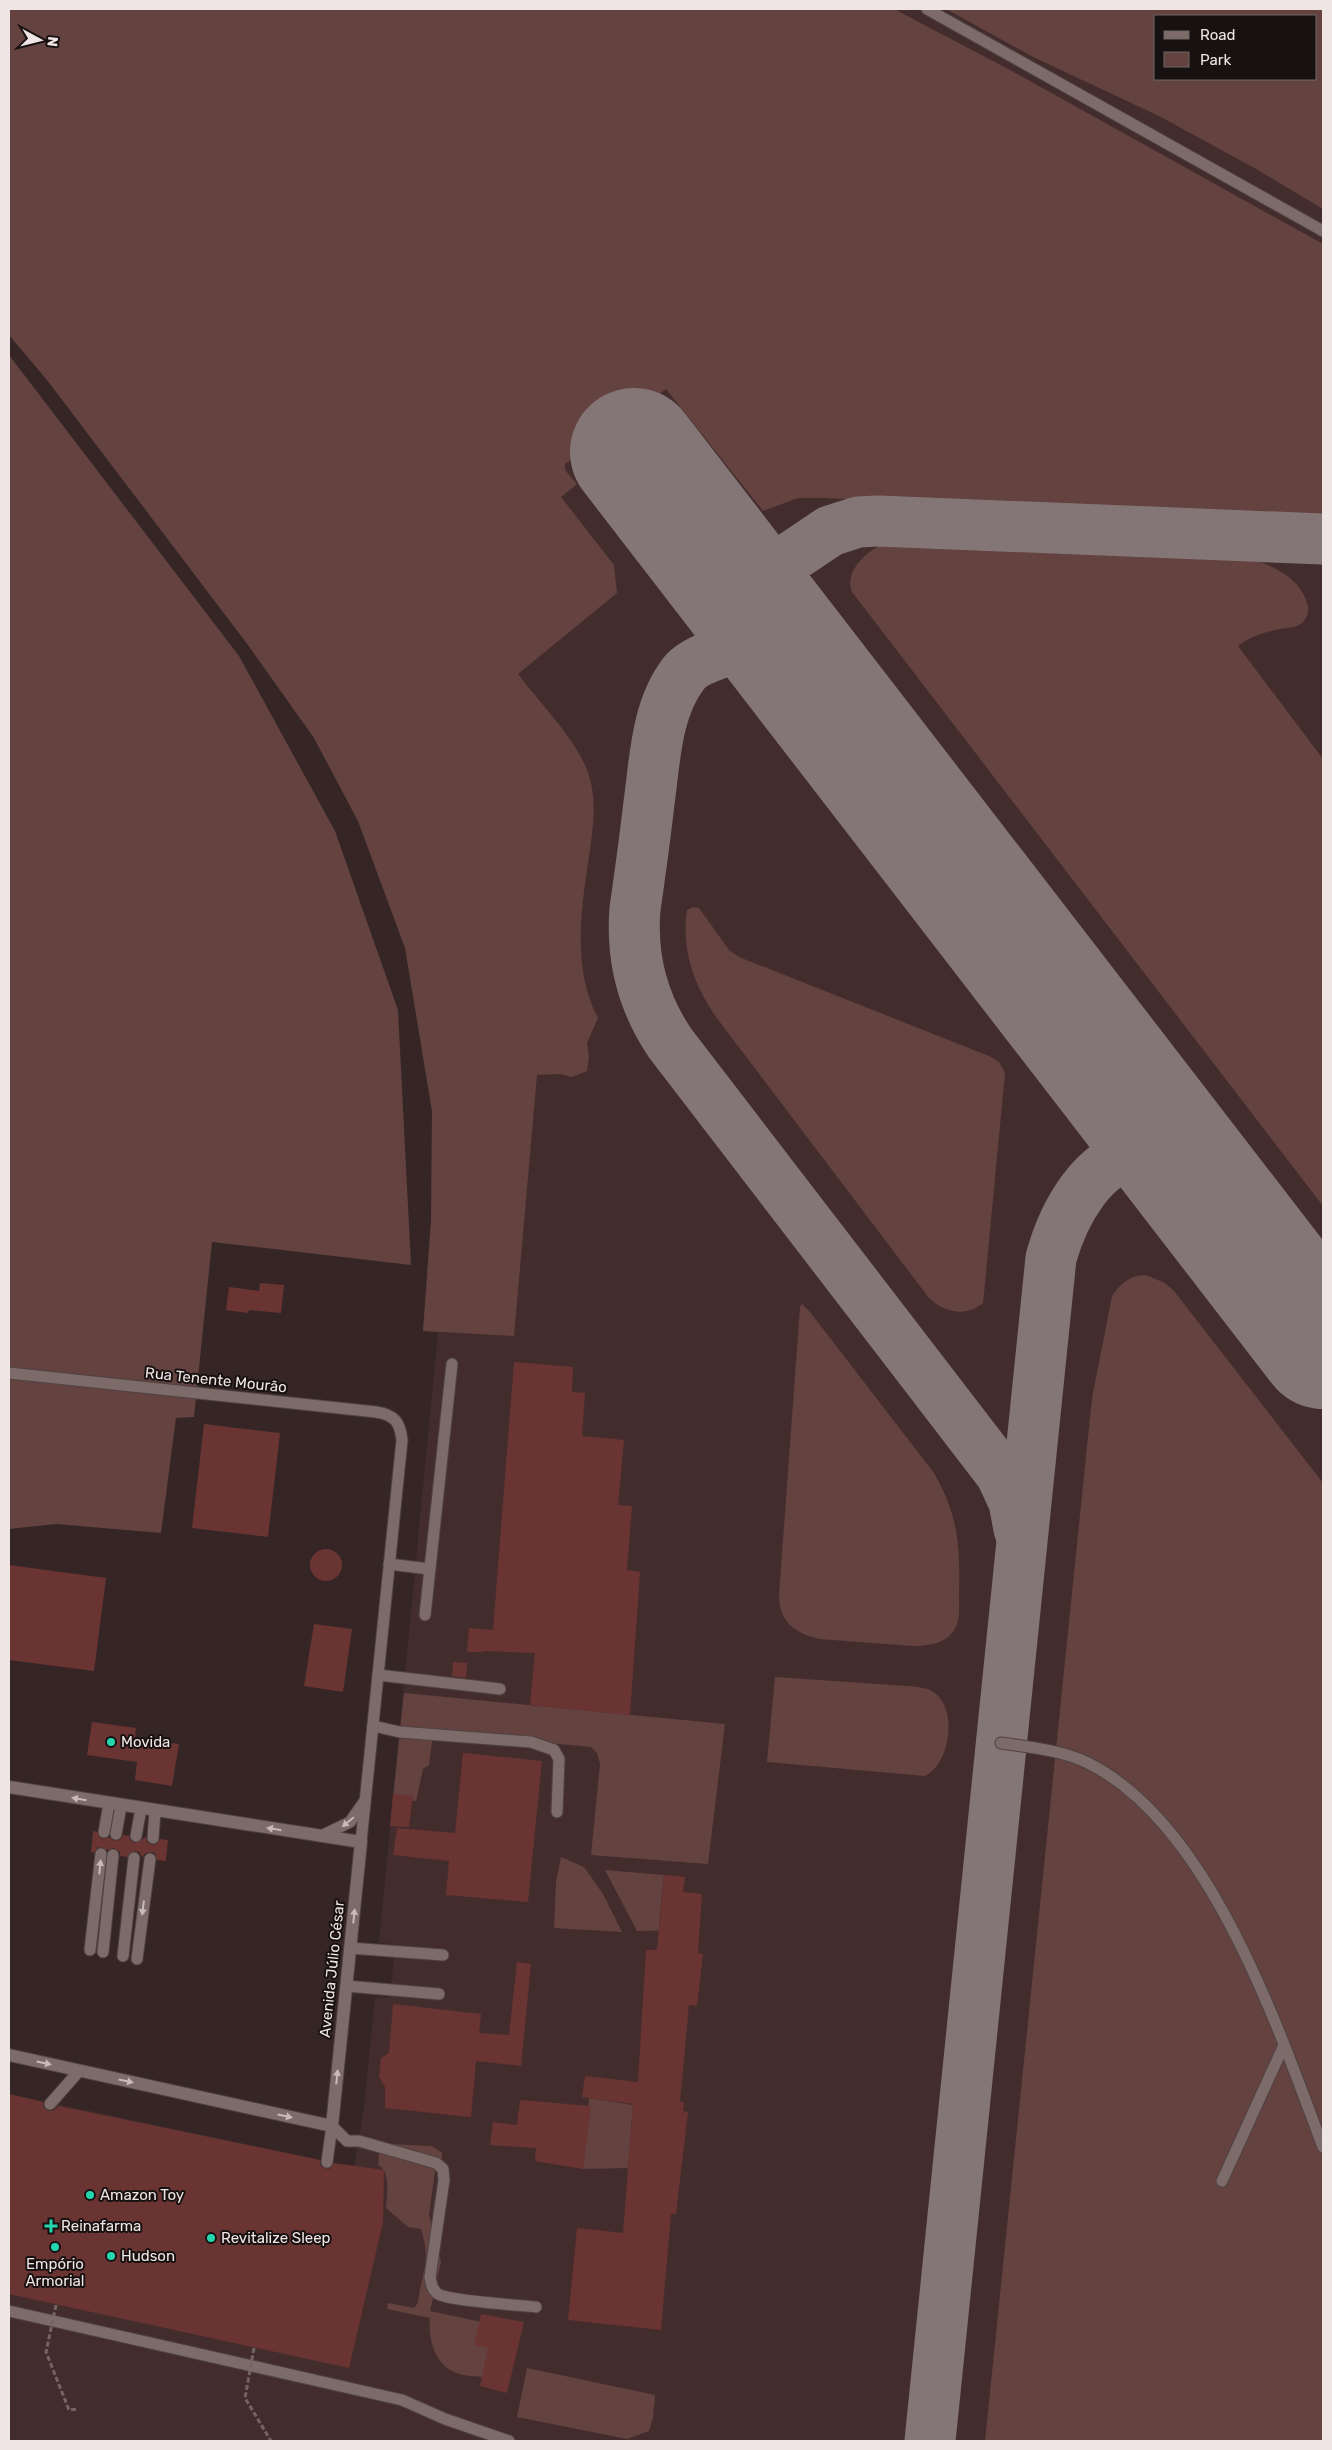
<svg xmlns="http://www.w3.org/2000/svg" width="1332" height="2450" viewBox="0 0 1332 2450" font-family="Rubik,sans-serif">
	<style>
		.built { fill: #432d2c; fill-rule: evenodd }
		.green { fill: #634240; fill-rule: evenodd }
		.lines { fill: none; stroke-linecap: round; stroke-linejoin: round }
		.taxiway { stroke: #847676; stroke-width: 51 }
		.runway { stroke: #847676; stroke-width: 128 }
		.building { fill: #6a3433 }
		.lane-casing { stroke: #4f4242; stroke-width: 13 }
		.secondary-casing { stroke: #4f4242; stroke-width: 14 }
		.lane { stroke: #7c6b69; stroke-width: 11 }
		.secondary { stroke: #7c6b69; stroke-width: 12 }
		.path-bridge { stroke: #736564; stroke-width: 3; stroke-dasharray: 5 2.5; stroke-linecap: butt }
		.oneway { fill: #c7bab9 }
		.poi-dot { fill: #25d5ae; stroke: #181111; stroke-width: 2 }
		.labels { text-anchor: middle; stroke-width: 4; stroke-linejoin: round; paint-order: stroke }
		.street-label { font-size: 15px; fill: #efe5e4; stroke: #181111 }
		.poi-label { font-size: 15px; fill: #efe5e4; stroke: #181111; text-anchor: start }
	</style>
	<rect width="100%" height="100%" fill="#352625"/>
	<path class="built" d="M9 9H1323V2441H9V2094L354 2167 364 2107 375 1998 390 1997 395 1945 379 1942 438 1333 423 1331 431 1221 432 1111 405 948 358 821 314 738 248 645 47 380 9 335ZM1156 16H1316V79H1156Z"/>
	<g class="green">
		<path d="M9 9H894L1010 70 1323 244V520L825 498H798L763 511 666 389 565 464V470L577 484 561 497 614 565 617 593 518 674C539 702 575 738 587 770 598 798 593 828 589 857 581 909 572 969 598 1018L587 1043 589 1057 587 1071 572 1077 560 1074 537 1075 514 1336 423 1331 431 1221 432 1111 405 948 358 821 314 738 248 645 47 380 9 335Z"/>
		<path d="M946 9H1323V209L1258 170 1159 116 1033 57ZM1316 16V79H1156V16Z"/>
		<path d="M9 355 239 656 335 831 398 1010 411 1265 212 1242 194 1417 176 1418 161 1533 56 1524 9 1529Z"/>
		<path d="M898 544 1237 556C1265 561 1301 575 1308 606 1309 614 1306 621 1299 625 1294 628 1286 628 1280 629 1264 632 1251 636 1238 646L1323 759V1206L852 592C844 574 864 552 882 545 886 544 893 544 898 544Z"/>
		<path d="M693 907 699 908 729 950 739 957 989 1056 999 1062 1005 1073 984 1294 983 1303C967 1317 944 1313 929 1298L719 1021C695 988 681 952 687 910Z"/>
		<path d="M1146 1275 1165 1283 1174 1291 1323 1483V2441H985L1092 1398 1112 1296C1120 1284 1130 1275 1146 1275Z"/>
		<path d="M802 1304 810 1312 934 1473C959 1517 960 1546 959 1596 959 1608 961 1623 952 1633 943 1644 927 1646 913 1646L819 1639C794 1633 779 1621 779 1595L800 1307Z"/>
		<path d="M775 1677 908 1686C917 1687 927 1687 935 1693 958 1711 950 1764 925 1776L767 1762Z"/>
		<path d="M404 1693 725 1724 708 1864 591 1855 600 1764 597 1753 591 1747 453 1734H433L429 1765 423 1769 416 1801 393 1798Z"/>
		<path d="M561 1857 584 1867 603 1894 622 1932 554 1928 556 1882Z"/>
		<path d="M605 1870 664 1875 659 1924 700 1927 699 1930 637 1931Z"/>
		<path d="M589 2098 633 2105 628 2168 583 2169Z"/>
		<path d="M390 2144 432 2146 442 2153V2163L435 2171 429 2215 441 2262 430 2311 486 2323 496 2339 491 2378C481 2376 466 2377 456 2373 434 2364 428 2339 430 2318L387 2309 388 2303 414 2308 418 2303C421 2272 432 2263 421 2229L408 2227 386 2208C387 2195 391 2171 378 2165L379 2153Z"/>
		<path d="M527 2368 655 2395 653 2418 649 2431 627 2439 517 2417Z"/>
	</g>
	<g class="lines">
		<g class="taxiway">
			<path d="M742 590 830 531 858 522 878 521 1323 539"/>
			<path d="M813 683C785 662 753 641 717 654 706 658 691 664 684 673 656 709 655 760 649 803 645 838 640 874 635 909 631 958 643 1003 670 1043L1001 1474 1014 1502 1019 1529"/>
			<path d="M930 2441 1051 1258C1063 1215 1092 1158 1142 1152 1153 1151 1165 1153 1176 1155"/>
		</g>
		<path class="runway" d="M634 452 1323 1345"/>
	</g>
	<g class="building">
		<path d="M260 1283 284 1285 281 1313 249 1310 248 1313 226 1310 229 1287 259 1291Z"/>
		<path d="M514 1362 573 1367 572 1392 585 1393 582 1436 624 1440 618 1505 632 1506 627 1570 640 1572 630 1715 530 1705 535 1653 484 1651V1652H467L469 1628 493 1630Z"/>
		<path d="M204 1424 280 1433 268 1537 192 1528Z"/>
		<circle cx="326" cy="1565" r="16"/>
		<path d="M9 1565 106 1578 94 1671 9 1660Z"/>
		<path d="M314 1624 352 1629 343 1692 304 1686Z"/>
		<path d="M453 1662 467 1663 466 1678 452 1676Z"/>
		<path d="M92 1722 136 1728 135 1738 179 1744 172 1786 135 1780 137 1762 87 1755Z"/>
		<path d="M463 1753 542 1761 528 1902 446 1895 449 1861 393 1855 397 1828 455 1833Z"/>
		<path d="M393 1794 413 1796 409 1827 390 1826Z"/>
		<path d="M93 1831 97 1832 102 1839 109 1837 115 1841 121 1839 123 1835 129 1836 131 1841 135 1843 146 1837 147 1842 152 1845 157 1844 160 1839 168 1840 166 1861 157 1860 155 1853 150 1852 144 1854 143 1858 139 1852 134 1851 127 1857 120 1856V1852L114 1848 107 1850 98 1847 94 1853 91 1852Z"/>
		<path d="M664 1875 685 1877 683 1892 702 1894 698 1953 703 1954 697 2006 689 2005 680 2102H684L683 2111 688 2112 676 2214H671L661 2330 568 2320 577 2228 623 2233 633 2104 582 2097 585 2076 638 2082 646 1950H657Z"/>
		<path d="M517 1962 531 1964 521 2066 476 2061 471 2117 385 2108V2087L379 2077 381 2058 389 2053 393 2004 481 2014 479 2033 509 2035Z"/>
		<path d="M9 2094 43 2102V2107L48 2111H53L59 2106 320 2160V2165L326 2169H330L334 2163 384 2170 383 2222 349 2368 9 2294Z"/>
		<path d="M520 2100 591 2106 583 2169 535 2161 536 2148 490 2145 493 2122 517 2125Z"/>
		<path d="M481 2314 524 2322 507 2393 480 2386 488 2348 474 2345Z"/>
	</g>
	<g class="lines">
		<defs>
			<g id="lane">
				<path d="M927 9 1323 231"/>
				<path d="M9 1373 376 1412C395 1415 400 1422 402 1440L361 1842"/>
				<path d="M389 1564 429 1569"/>
				<path d="M425 1615 452 1364"/>
				<path d="M378 1675 500 1689"/>
				<path d="M373 1726 400 1732 531 1742 554 1750 559 1759 557 1812"/>
				<path d="M1001 1743C1029 1747 1060 1750 1086 1762 1210 1822 1277 2026 1323 2147"/>
				<path d="M104 1832 109 1804"/>
				<path d="M116 1834 121 1806"/>
				<path d="M136 1836 141 1809"/>
				<path d="M321 1836 350 1822 364 1802"/>
				<path d="M153 1838 155 1811"/>
				<path d="M350 1948 443 1955"/>
				<path d="M90 1950 101 1854"/>
				<path d="M103 1952 113 1855"/>
				<path d="M123 1956 134 1858"/>
				<path d="M137 1959 150 1859"/>
				<path d="M346 1986 439 1994"/>
				<path d="M50 2104 79 2071"/>
				<path d="M332 2126 347 2141H359L436 2163 443 2169 444 2180 430 2277C431 2283 432 2290 438 2294 450 2301 518 2305 536 2307"/>
				<path d="M327 2162 332 2126"/>
				<path d="M1222 2181 1284 2045"/>
				<path d="M9 2311 402 2400 445 2419 509 2441"/>
			</g>
			<path id="secondary" d="M9 1787 361 1842 332 2126 9 2055"/>
		</defs>
		<use href="#lane" class="lane-casing"/>
		<use href="#secondary" class="secondary-casing"/>
		<use href="#lane" class="lane"/>
		<use href="#secondary" class="secondary"/>
		<g class="path-bridge">
			<path d="M56 2305 46 2352 69 2410 78 2409"/>
			<path d="M254 2348 245 2398 271 2441"/>
		</g>
	</g>
	<defs><path id="oneway-solid" d="M-6-.8H1V-3.2L6.5 0L1 3.2V.8H-6Z" transform="scale(1.25)"/></defs>
	<g class="oneway">
		<use href="#oneway-solid" transform="translate(79 1799) rotate(-170)"/>
		<use href="#oneway-solid" transform="translate(348 1822) rotate(140)"/>
		<use href="#oneway-solid" transform="translate(274 1829) rotate(-171)"/>
		<use href="#oneway-solid" transform="translate(100 1867) rotate(-84)"/>
		<use href="#oneway-solid" transform="translate(143 1908) rotate(97)"/>
		<use href="#oneway-solid" transform="translate(354 1916) rotate(-84)"/>
		<use href="#oneway-solid" transform="translate(44 2063) rotate(12)"/>
		<use href="#oneway-solid" transform="translate(337 2077) rotate(-84)"/>
		<use href="#oneway-solid" transform="translate(126 2081) rotate(12)"/>
		<use href="#oneway-solid" transform="translate(285 2116) rotate(12)"/>
	</g>
	<g class="poi-dot">
		<circle cx="111" cy="1742" r="5"/>
		<circle cx="90" cy="2195" r="5"/>
		<path d="M48.5 2218.5h5v5h5v5h-5v5h-5v-5h-5v-5h5z"/>
		<circle cx="211" cy="2238" r="5"/>
		<circle cx="55" cy="2247" r="5"/>
		<circle cx="111" cy="2256" r="5"/>
	</g>
	<g class="labels">
		<g class="street-label">
			<text transform="translate(216 1380) rotate(6)" y="5">Rua Tenente Mourão</text>
			<text transform="translate(332 1969) rotate(-84)" y="5">Avenida Júlio César</text>
		</g>
		<g class="poi-label">
			<text x="121" y="1747">Movida</text>
			<text x="100" y="2200">Amazon Toy</text>
			<text x="61" y="2231">Reinafarma</text>
			<text x="221" y="2243">Revitalize Sleep</text>
			<text x="121" y="2261">Hudson</text>
			<text x="55" y="2269" text-anchor="middle">Empório<tspan x="55" dy="17">Armorial</tspan></text>
		</g>
	</g>
	<rect width="1332" height="2450" fill="none" stroke="#efe5e4" stroke-width="20"/>
	<rect x="1154" y="15" width="162" height="65" fill="#181111" stroke="#6e6665"/>
	<rect x="1164" y="31" width="25" height="8" fill="#7c6b69" stroke="#6e6665"/>
	<text x="1200" y="40" font-size="15" fill="#efe5e4">Road</text>
	<rect x="1164" y="52" width="25" height="15" fill="#634240" stroke="#6e6665"/>
	<text x="1200" y="65" font-size="15" fill="#efe5e4">Park</text>
	<g transform="translate(40 40) rotate(97)" stroke="#181111" stroke-width="4" paint-order="stroke">
	<path d="M0-4L9 19L0 12L-9 19Z" fill="#efe5e4"/>
	<text y="-8" font-size="14" font-weight="bold" text-anchor="middle" fill="#efe5e4">N</text>
	</g>
</svg>
